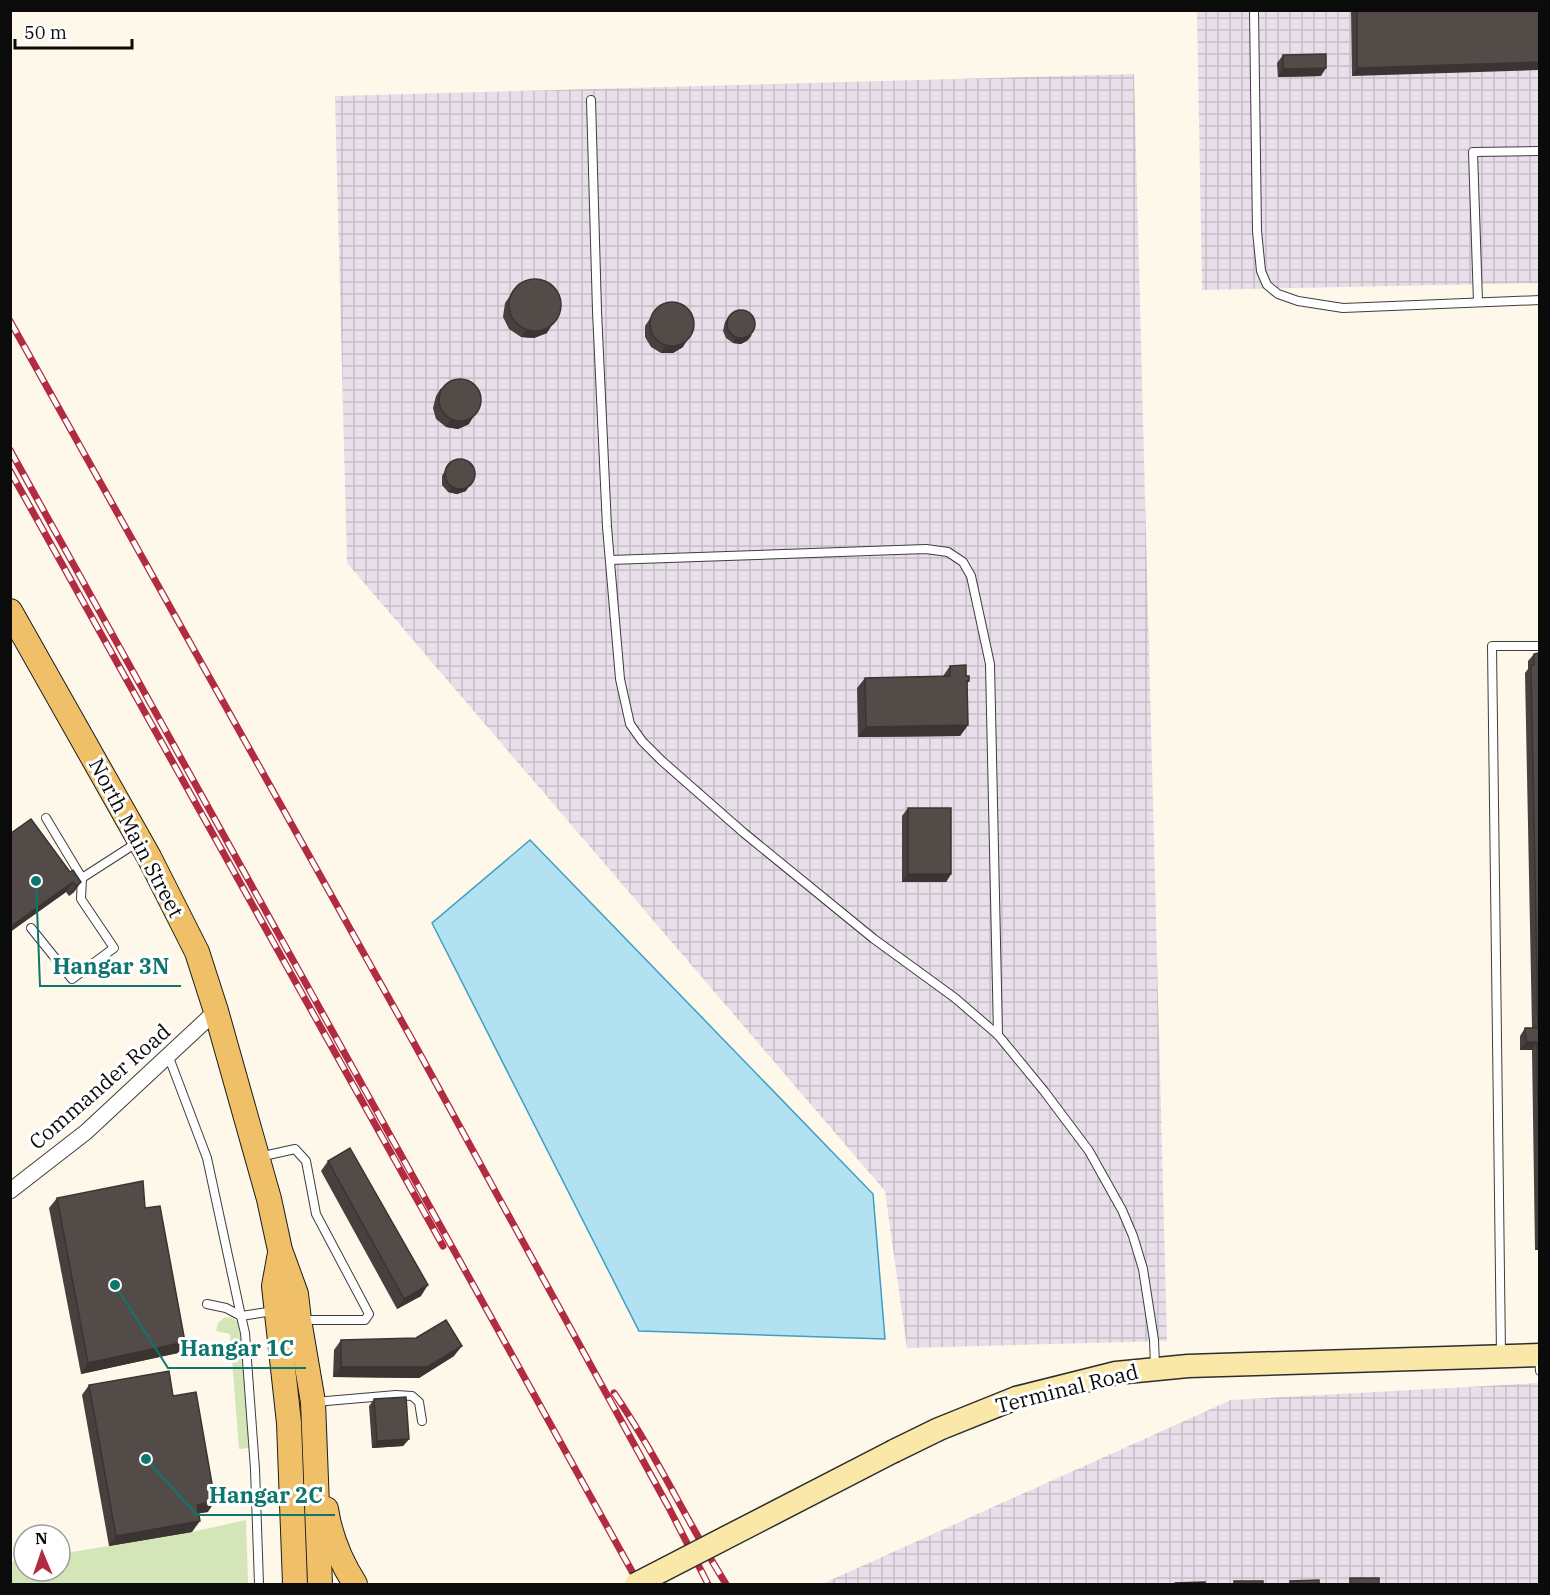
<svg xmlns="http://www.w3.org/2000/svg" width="1550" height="1595" viewBox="0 0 1550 1595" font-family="'IBM Plex Serif',serif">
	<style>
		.industrial { fill: url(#industrial-grid) }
		.grass { fill: #d4e5b7 }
		.water { fill: #b2e1f2; stroke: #3e9ec4; stroke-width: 1.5 }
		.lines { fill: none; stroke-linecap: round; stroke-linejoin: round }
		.service-casing { stroke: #3e3e3e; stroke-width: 10 }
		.minor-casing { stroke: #3e3e3e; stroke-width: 17 }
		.secondary-casing { stroke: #2d2d2d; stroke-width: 25 }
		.primary-casing { stroke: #1c1c1c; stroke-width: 26 }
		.service { stroke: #fff; stroke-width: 8 }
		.minor { stroke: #fff; stroke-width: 15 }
		.secondary { stroke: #fae8a9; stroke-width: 22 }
		.primary { stroke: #f0c068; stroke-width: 24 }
		.rail-casing { stroke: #b22c41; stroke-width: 7 }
		.rail { stroke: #fff; stroke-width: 4.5; stroke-dasharray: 14; stroke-linecap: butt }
		.secondary-bridge-casing { stroke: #2d2d2d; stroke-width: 25; stroke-linecap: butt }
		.secondary-bridge { stroke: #fae8a9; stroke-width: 22 }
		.wall { fill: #47403e }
		.shaded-wall { fill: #3a3432 }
		.building { fill: #534b48; stroke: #3a3432; stroke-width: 1.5 }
		.labels { text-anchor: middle; stroke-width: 6; stroke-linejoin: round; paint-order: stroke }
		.street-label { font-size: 21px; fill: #0b0b0b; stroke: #fff }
		.leader { fill: none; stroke: #0f766e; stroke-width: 2 }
		.callout-dot { fill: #0f766e; stroke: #fff; stroke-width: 2 }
		.callout-label { font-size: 22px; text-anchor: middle; font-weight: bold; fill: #0f766e; stroke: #fff; stroke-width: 6; stroke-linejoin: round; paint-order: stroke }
	</style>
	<defs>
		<pattern id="industrial-grid" width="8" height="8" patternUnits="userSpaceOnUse" patternTransform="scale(1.5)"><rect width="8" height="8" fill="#e8dfea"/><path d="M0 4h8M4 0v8" fill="none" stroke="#c6bec7"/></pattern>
	</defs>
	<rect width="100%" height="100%" fill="#fef8ea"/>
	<g class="industrial">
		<path d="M1197 11H1539V283L1202 290Z"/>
		<path d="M1134 74 1167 1341 907 1348 885 1191 347 563 335 96Z"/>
		<path d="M1539 1383V1584H822L1231 1400Z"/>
	</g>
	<g class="grass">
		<path d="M225 1317 232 1318 238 1322 243 1352 249 1448 239 1449 230 1334 216 1331 218 1323Z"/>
		<path d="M246 1520 248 1584H11L10 1562 24 1560V1571H60V1554L192 1532Z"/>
	</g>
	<path class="water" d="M530 840 873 1194 885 1339 639 1331 432 923Z"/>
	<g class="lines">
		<defs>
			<g id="service">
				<path d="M1254 10 1257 231 1261 271 1267 285 1278 294 1298 301 1343 308 1540 300"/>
				<path d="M591 100 597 311 607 527 620 679 630 724 642 741 662 761 744 833 874 939 955 998 998 1035 1044 1091 1089 1151 1122 1210 1133 1236 1143 1269 1154 1340 1155 1366"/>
				<path d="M1478 302 1473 152 1540 151"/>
				<path d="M610 560 926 549 948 552 963 562 971 576 990 664 998 1035"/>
				<path d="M46 818 82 878 138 842"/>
				<path d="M31 928 72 979 114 948 81 899 82 878"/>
				<path d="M168 1055 207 1158 241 1316 274 1311"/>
				<path d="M259 1157 295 1149 306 1161 316 1214 369 1314 365 1320H302"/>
				<path d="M207 1304 226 1308 241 1316 245 1333 255 1469 259 1584"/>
				<path d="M1501 1354 1492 646H1540"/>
				<path d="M1539 1356 1540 1371"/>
				<path d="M315 1402 396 1395 412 1396 419 1402 422 1421"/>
			</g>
			<path id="minor" d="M10 1191 86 1132 216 1011"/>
			<path id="secondary" d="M894 1451 939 1429 1016 1398 1116 1373 1188 1366 1540 1355"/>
			<g id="primary">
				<path d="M10 611 149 857 197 952 216 1011 269 1199 280 1250 296 1294 299 1320 313 1402 320 1584"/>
				<path d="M280 1253 274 1286 289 1423 295 1584"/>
				<path d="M326 1509C330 1535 341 1562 355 1584"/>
			</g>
		</defs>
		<use href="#service" class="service-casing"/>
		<use href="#minor" class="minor-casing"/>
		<use href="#secondary" class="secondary-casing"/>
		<use href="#primary" class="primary-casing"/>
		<use href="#service" class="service"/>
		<use href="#minor" class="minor"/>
		<use href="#secondary" class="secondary"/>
		<use href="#primary" class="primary"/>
		<defs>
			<g id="rail">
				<path d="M10 321 415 1045 669 1508 708 1584"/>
				<path d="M10 450 639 1584"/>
				<path d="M10 471 443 1246"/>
				<path d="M614 1393C656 1454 687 1522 726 1584"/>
			</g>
		</defs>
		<use href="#rail" class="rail-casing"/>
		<use href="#rail" class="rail"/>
		<defs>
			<path id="secondary-bridge" d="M636 1584 894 1451"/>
		</defs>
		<use href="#secondary-bridge" class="secondary-bridge-casing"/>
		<use href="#secondary-bridge" class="secondary-bridge"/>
	</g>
	<g class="wall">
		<path d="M1351 10H1539L1352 76Z"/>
		<path d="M1283 55 1321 76 1278 77 1277 63Z"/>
		<path d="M518 284 547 333 534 338 521 337 509 329 503 317 505 303Z"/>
		<path d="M657 308 683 347 673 353H661L651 347 645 337V326Z"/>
		<path d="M728 317 748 340 741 344 733 343 726 338 723 331 725 322Z"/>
		<path d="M441 388 469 424 458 429 446 427 436 419 433 408 436 396Z"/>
		<path d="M450 462 466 491 457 494 448 492 442 485V476Z"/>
		<path d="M1539 653V1250H1535L1532 1050H1520V1036L1525 1028H1532L1525 673 1528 669V661L1534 654Z"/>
		<path d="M950 666 966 676 969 681 967 684 968 725 960 736 858 737 857 688 865 678 943 676Z"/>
		<path d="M908 808 951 874 946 882H902V816Z"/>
		<path d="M10 834 70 872 81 882 74 892 69 896 66 892 10 932Z"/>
		<path d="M328 1161 421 1296 397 1309 321 1171Z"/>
		<path d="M57 1198 145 1208 185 1342 178 1353 81 1374 49 1208Z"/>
		<path d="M341 1340 454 1356 419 1378 333 1377 334 1350Z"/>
		<path d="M89 1385 173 1396 208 1512 198 1513 192 1532 109 1546 82 1395Z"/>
		<path d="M374 1399 409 1439 403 1446 372 1448 369 1406Z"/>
	</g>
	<g class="shaded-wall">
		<path d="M1539 62V70L1352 76 1357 68Z"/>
		<path d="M1326 68 1321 76 1278 77 1283 69Z"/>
		<path d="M552 325 547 333 534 338 521 337 526 330Z"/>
		<path d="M752 335 748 340 741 344 733 343 736 338Z"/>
		<path d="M688 339 683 347 673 353H661L666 345Z"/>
		<path d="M474 416 469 424 458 429 446 427 451 419Z"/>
		<path d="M470 485 466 491 457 494 448 492 452 487Z"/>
		<path d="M968 725 960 736 858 737 866 727Z"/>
		<path d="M908 874H951L946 882H902Z"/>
		<path d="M73 882 66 892 10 932V927Z"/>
		<path d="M81 882 74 892 69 896 76 886Z"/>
		<path d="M1526 1042H1537L1532 1050H1520Z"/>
		<path d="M1539 1244V1250H1535Z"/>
		<path d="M428 1285 421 1296 397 1309 404 1299Z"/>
		<path d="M185 1342 178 1353 81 1374 88 1363Z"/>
		<path d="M462 1346 454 1356 419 1378 333 1377 341 1367Z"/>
		<path d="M409 1439 403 1446 372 1448 377 1441Z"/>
		<path d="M215 1501 208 1512 189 1515 197 1505Z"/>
		<path d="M200 1521 192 1532 109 1546 116 1536Z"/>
	</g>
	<g class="building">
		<path d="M1357 10H1539V62L1357 68Z"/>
		<path d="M1326 54V68L1283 69V55Z"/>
		<circle cx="535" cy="305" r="26"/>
		<circle cx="672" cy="324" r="22"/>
		<circle cx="741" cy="324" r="14"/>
		<circle cx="460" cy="400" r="21"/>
		<circle cx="460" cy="474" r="15"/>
		<path d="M1539 653V1175L1537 1042H1526L1525 1028H1538L1531 665H1534V654Z"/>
		<path d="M966 665V676H969V681H967L968 725 866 727 865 678 950 676V666Z"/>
		<rect x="908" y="808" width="43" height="66"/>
		<path d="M31 819 70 872 73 870 81 882 76 886 73 882 10 927V834Z"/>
		<path d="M350 1148 428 1285 404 1299 328 1161Z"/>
		<path d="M143 1181 145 1208 160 1206 185 1342 88 1363 57 1198Z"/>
		<path d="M446 1320 462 1346 427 1367H341V1340L416 1338Z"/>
		<path d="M169 1371 173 1396 196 1392 215 1501 197 1505 200 1521 116 1536 89 1385Z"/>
		<path d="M406 1397 409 1439 377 1441 374 1399Z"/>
		<rect x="1350" y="1578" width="29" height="6"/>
		<path d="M1319 1580V1584H1290V1581Z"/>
		<rect x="1234" y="1581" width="29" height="3"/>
		<path d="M1205 1582V1584H1177L1176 1583Z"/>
	</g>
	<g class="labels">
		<g class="street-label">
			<text transform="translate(136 838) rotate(62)" y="7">North Main Street</text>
			<text transform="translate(100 1087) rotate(-41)" y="7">Commander Road</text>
			<text transform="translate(1067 1389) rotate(-14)" y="7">Terminal Road</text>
		</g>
	</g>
	<path class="leader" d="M36 881L40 986H181M115 1285L168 1368H306M146 1459L197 1515H335"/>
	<g class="callout-dot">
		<circle cx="36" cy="881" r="6"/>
		<circle cx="115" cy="1285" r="6"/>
		<circle cx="146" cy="1459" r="6"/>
	</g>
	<g class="callout-label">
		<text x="111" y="974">Hangar 3N</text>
		<text x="237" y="1356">Hangar 1C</text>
		<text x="266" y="1503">Hangar 2C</text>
	</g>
	<rect width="1550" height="1595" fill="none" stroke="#0b0b0b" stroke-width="24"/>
	<g transform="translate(42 1553) rotate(358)"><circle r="28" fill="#ffffff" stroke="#9d9d9d" stroke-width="1.5"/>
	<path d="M0-4.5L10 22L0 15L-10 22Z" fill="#b22c41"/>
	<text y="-9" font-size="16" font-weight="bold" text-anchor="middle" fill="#0b0b0b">N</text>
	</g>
	<path d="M15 39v9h117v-9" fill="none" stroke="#0b0b0b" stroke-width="3"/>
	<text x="24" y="39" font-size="18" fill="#0b0b0b" stroke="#ffffff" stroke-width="4.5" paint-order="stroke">50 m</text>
</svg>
